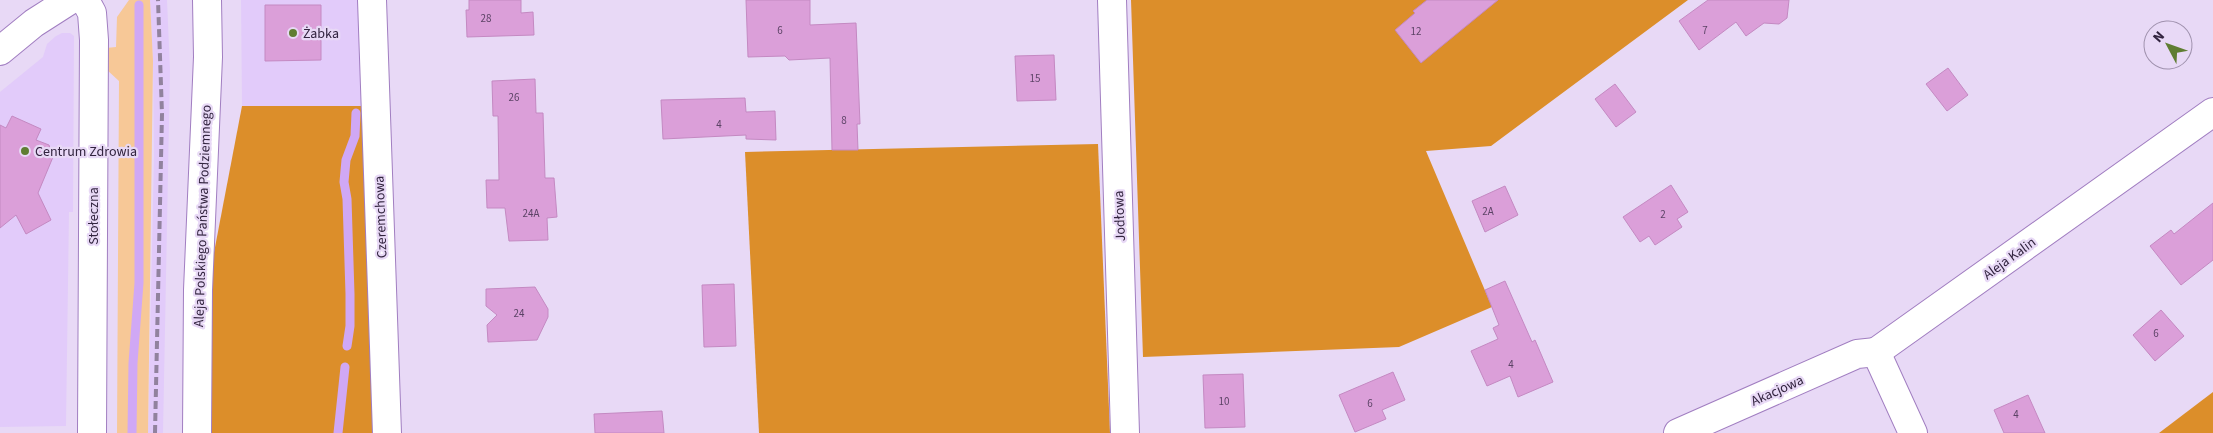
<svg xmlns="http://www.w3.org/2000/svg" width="2213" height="433" viewBox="0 0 2213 433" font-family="'Source Sans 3',sans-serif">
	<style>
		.built { fill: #e2cbfa }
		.green { fill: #f7c897 }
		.forest { fill: #dc8e2a }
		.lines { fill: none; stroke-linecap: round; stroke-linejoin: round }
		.stream { stroke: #d0a8f5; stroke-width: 9 }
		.building { fill: #db9fd9; stroke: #c489c2 }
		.street-casing { stroke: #a17ec1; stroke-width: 30 }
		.secondary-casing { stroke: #a17ec1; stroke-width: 30 }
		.street { stroke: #fff; stroke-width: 28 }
		.secondary { stroke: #fff; stroke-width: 28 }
		.rail { stroke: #91829e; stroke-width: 4; stroke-dasharray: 8 4; stroke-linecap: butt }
		.poi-dot { fill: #5f7d32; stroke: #e8d9f6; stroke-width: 2 }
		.labels { text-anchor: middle; stroke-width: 4.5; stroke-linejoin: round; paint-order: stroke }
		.number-label { font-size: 11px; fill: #5c4366 }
		.poi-label { font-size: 14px; fill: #32243f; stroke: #e8d9f6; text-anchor: start }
		.street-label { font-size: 14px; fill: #32243f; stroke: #e8d9f6 }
	</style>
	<rect width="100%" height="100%" fill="#e8d9f6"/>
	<g class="built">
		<path d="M150 0H167L170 70 163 433H148L154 156 153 61Z"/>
		<path d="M241 0H360L365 106H242Z"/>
		<path d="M62 33H70L74 36 73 212H69L66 426 0 427V92L43 57 47 44 56 36Z"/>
	</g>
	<path class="green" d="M129 0H150L153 61 148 433H117L119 81 106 69V48L116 47 117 17Z"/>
	<g class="forest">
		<path d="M1131 0H1688L1491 146 1426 151 1492 307 1399 347 1143 357Z"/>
		<path d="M242 106H365L375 433H210L212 263Z"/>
		<path d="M1098 144 1110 433H759L745 152Z"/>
		<path d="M2213 392V433H2159Z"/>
	</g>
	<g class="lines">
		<g class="stream">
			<path d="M347 346 350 326V294L347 199 344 182 346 160 355 136 356 113"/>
			<path d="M132 433 133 363 139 283V5"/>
			<path d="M338 433 345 367"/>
		</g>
	</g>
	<g class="building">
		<path d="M469 0H521V13L533 12 534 35 467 37 466 10H469Z"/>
		<path d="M746 0H810V25L856 23 860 124H857L858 150H832L830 58 789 60 785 56 748 57Z"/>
		<path d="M1427 0H1498L1421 63 1395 30 1415 13 1413 11Z"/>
		<path d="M1708 0H1789L1787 18 1779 24 1764 23 1746 36 1736 22 1699 50 1679 21Z"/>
		<path d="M265 5H321V60L265 61Z"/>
		<path d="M1054 55 1056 100 1017 101 1015 56Z"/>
		<path d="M1948 68 1968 95 1947 111 1926 84Z"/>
		<path d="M535 79 536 113H543L545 178H554L557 217 547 218 548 240 509 241 505 208H487L486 180H499L498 116H493L492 81Z"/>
		<path d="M1615 84 1636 112 1616 127 1595 99Z"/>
		<path d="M745 98 746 112 775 111 776 140 746 139V135L663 139 661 100Z"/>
		<path d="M12 116 41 129 36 140 49 145 53 157 38 193 51 220 26 234 16 215 0 228V125L6 128Z"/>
		<path d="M1671 185 1688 212 1677 219 1682 227 1655 245 1649 236 1640 242 1623 217Z"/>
		<path d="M1505 186 1518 215 1485 232 1472 201Z"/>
		<path d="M2213 203V260L2181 285 2150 246 2171 230 2174 234Z"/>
		<path d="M1505 281 1532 342 1535 340 1553 382 1518 397 1510 376 1487 386 1471 351 1498 339 1493 328 1499 325 1485 290Z"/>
		<path d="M734 284 736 346 704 347 702 285Z"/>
		<path d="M535 287 548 309V317L537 340 488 342 487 325 497 315 486 306V289Z"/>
		<path d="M2161 310 2184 336 2155 361 2133 335Z"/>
		<path d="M1393 372 1405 400 1382 410 1386 419 1355 432 1339 395Z"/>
		<path d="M1243 374 1245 427 1205 428 1203 375Z"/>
		<path d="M2028 395 2045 433H2004L1994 410Z"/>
		<path d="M662 411 664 433H595L594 414Z"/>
	</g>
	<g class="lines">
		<defs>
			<g id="street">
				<path d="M85 0 92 13 94 40 92 433"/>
				<path d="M372 0 387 433"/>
				<path d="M1112 0 1125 433"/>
				<path d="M0 51 34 23 70 0"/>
				<path d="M1876 352 2213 112"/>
				<path d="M1876 352 1913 433"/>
				<path d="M1678 433 1857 354 1876 352"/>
			</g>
			<path id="secondary" d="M197 433 198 290 208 57 207 0"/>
		</defs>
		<use href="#street" class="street-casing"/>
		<use href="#secondary" class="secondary-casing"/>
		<use href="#street" class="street"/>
		<use href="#secondary" class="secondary"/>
		<path class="rail" d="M155 433 162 114 158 0"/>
	</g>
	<g class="poi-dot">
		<circle cx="293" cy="33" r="5"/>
		<circle cx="25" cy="151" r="5"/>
	</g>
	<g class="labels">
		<g class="number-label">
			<text x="486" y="22">28</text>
			<text x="780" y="34">6</text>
			<text x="1705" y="34">7</text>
			<text x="1416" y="35">12</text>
			<text x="1035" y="82">15</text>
			<text x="514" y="101">26</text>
			<text x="844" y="124">8</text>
			<text x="719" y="128">4</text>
			<text x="1488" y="215">2A</text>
			<text x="531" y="217">24A</text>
			<text x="1663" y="218">2</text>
			<text x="519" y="317">24</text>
			<text x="2156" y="337">6</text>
			<text x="1511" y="368">4</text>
			<text x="1224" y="405">10</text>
			<text x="1370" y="407">6</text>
			<text x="2016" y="418">4</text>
		</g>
		<g class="poi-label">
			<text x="303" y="38">Żabka</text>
			<text x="35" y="156">Centrum Zdrowia</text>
		</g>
		<g class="street-label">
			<text transform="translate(93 216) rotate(-90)" y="5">Stołeczna</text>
			<text transform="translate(202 216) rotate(-88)" y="5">Aleja Polskiego Państwa Podziemnego</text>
			<text transform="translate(1119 216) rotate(-92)" y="5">Jodłowa</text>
			<text transform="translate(380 217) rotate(-92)" y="5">Czeremchowa</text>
			<text transform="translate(2009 258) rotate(-36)" y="5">Aleja Kalin</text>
			<text transform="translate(1777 390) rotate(-24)" y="5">Akacjowa</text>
		</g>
	</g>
	<g transform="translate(2168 45) rotate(311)"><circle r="24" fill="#e8d9f6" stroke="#9f91ad"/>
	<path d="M0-4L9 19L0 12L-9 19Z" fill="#5f7d32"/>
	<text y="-8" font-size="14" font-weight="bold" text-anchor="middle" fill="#32243f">N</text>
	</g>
</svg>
